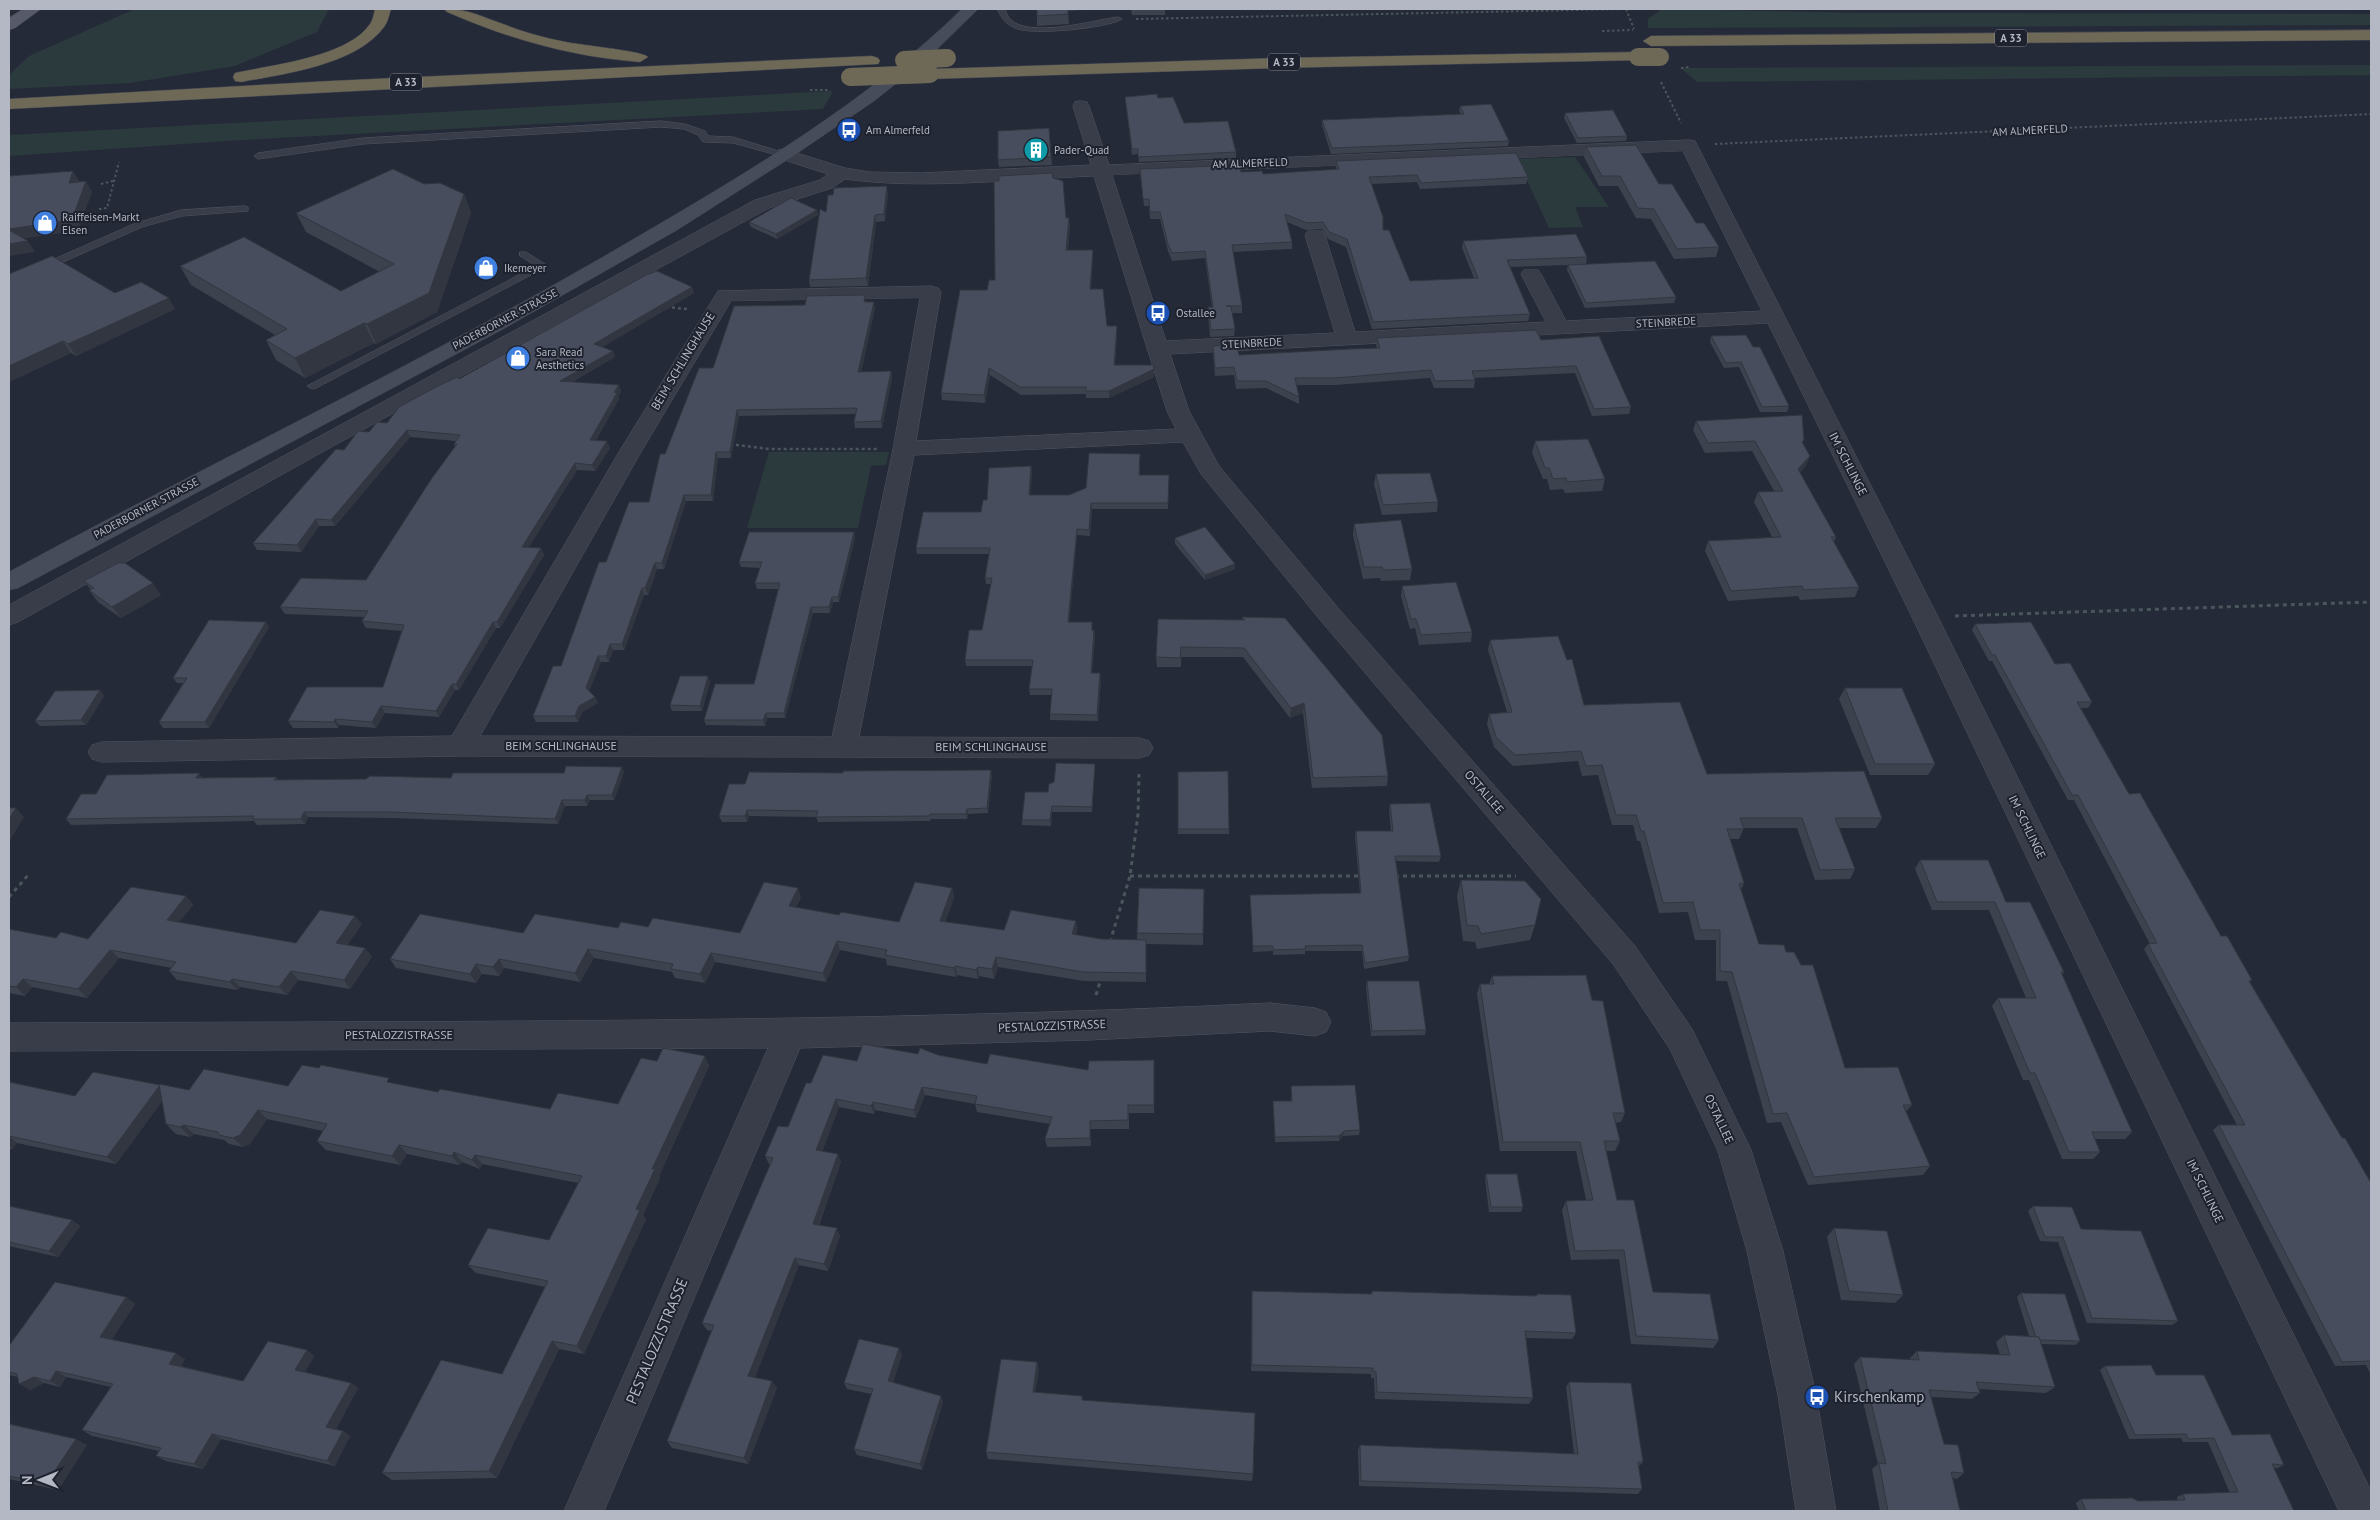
<svg xmlns="http://www.w3.org/2000/svg" width="2380" height="1520" viewBox="0 0 2380 1520" font-family="'PT Sans',sans-serif">
	<style>
		.green { fill: #2b3a3d }
		.lines { fill: none; stroke-linecap: round; stroke-linejoin: round }
		.lane-casing { stroke: #515561; stroke-width: 1 }
		.street-casing { stroke: #515561; stroke-width: 1 }
		.secondary-casing { stroke: #424652; stroke-width: 1 }
		.primary-casing { stroke: #424652; stroke-width: 1 }
		.highway-casing { stroke: #414551; stroke-width: 1 }
		.path-far2 { stroke: #49565b; stroke-width: 2; stroke-dasharray: 2.5 2.5; stroke-linecap: butt }
		.path-far1 { stroke: #49565b; stroke-width: 2.5; stroke-dasharray: 3 3; stroke-linecap: butt }
		.path { stroke: #49565b; stroke-width: 3; stroke-dasharray: 4 4; stroke-linecap: butt }
		.lane { fill: #393d49; fill-rule: evenodd }
		.street { fill: #393d49; fill-rule: evenodd }
		.secondary { fill: #474c5b; fill-rule: evenodd }
		.primary { fill: #575b69; fill-rule: evenodd }
		.highway { fill: #6e6857; fill-rule: evenodd }
		.highway-bridge-casing { stroke: #414551; stroke-width: 18; stroke-linecap: butt }
		.highway-bridge { stroke: #6e6857; stroke-width: 18 }
		.wall { fill: #3d424f }
		.shaded-wall { fill: #323640 }
		.building { fill: #474d5c; stroke: #323640 }
		.labels { text-anchor: middle; stroke-width: 4; stroke-linejoin: round; paint-order: stroke }
		.shield { fill: #1e222e; stroke: #878b97; stroke-width: 1 }
		.shield-label { font-size: 11px; font-weight: bold; fill: #b4b8c4 }
		.far-poi-label { font-size: 11px; fill: #b4b8c4; stroke: #1e222e; text-anchor: start }
		.far-street-label { font-size: 11px; fill: #b4b8c4; stroke: #1e222e }
		.street-label { font-size: 12px; fill: #b4b8c4; stroke: #1e222e }
		.near-street-label { font-size: 15px; fill: #b4b8c4; stroke: #1e222e }
		.near-poi-label { font-size: 15px; fill: #b4b8c4; stroke: #1e222e; text-anchor: start }
	</style>
	<rect width="100%" height="100%" fill="#252a38"/>
	<g class="green">
		<path d="M135 9H329L317 32 235 66 130 83 9 89V75L29 56Z"/>
		<path d="M1669 9 1860 13 2371 14V25L1648 28V19L1661 10Z"/>
		<path d="M2371 65V75L1697 82 1681 68Z"/>
		<path d="M833 91 823 109 242 140 9 156V135Z"/>
		<path d="M1575 157 1609 207H1575L1583 227 1549 228 1517 159Z"/>
		<path d="M769 452H889L886 465 871 466 858 528H747Z"/>
	</g>
	<g class="lines">
		<defs>
			<g id="lane">
				<path d="M997 9H1005C1006 12 1008 17 1010 19 1029 39 1094 20 1118 17L1122 19C1109 28 1030 36 1015 28 1005 24 1002 18 997 9Z"/>
				<path d="M661 121 685 124 705 131 708 136 733 137 788 154 784 157 733 143 705 142 702 141 698 135 684 129 661 127 363 144 258 159 254 156 258 153 363 138Z"/>
				<path d="M245 206 248 207V211L182 216 142 227 9 286V279L136 223 181 210Z"/>
				<path d="M520 252H526L548 266 316 388 312 389 307 386 536 266 520 256Z"/>
			</g>
			<g id="street">
				<path d="M1081 101 1087 102 1089 106 1109 165 1689 140 1695 141 1938 617 2371 1491V1511H2339L1912 617 1768 323 1170 354 1189 411 1219 466 1339 609 1635 946 1692 1029 1751 1150 1783 1251 1816 1395 1836 1511H1796L1778 1395 1747 1251 1718 1151 1670 1049 1613 964 1321 621 1201 474 1183 442 914 455 859 737 1139 738 1149 741 1153 748 1149 755 1139 758 460 756 102 762 92 759 88 752 92 745 102 742 452 736 619 452 718 291 931 286 938 288 941 292 916 441 1176 429 1167 411 1147 348 1094 176C1015 179 923 190 845 179L832 188 769 208 324 451 18 622 9 625V605L755 200 820 180 828 174 778 158 775 154 778 150 784 149 845 168 869 172 920 173 1091 165 1073 106 1075 102ZM1683 151 1762 311 1566 321 1541 274 1538 270H1524L1521 274 1546 322 1355 332 1325 235 1322 231H1308L1305 235 1335 333 1166 341 1112 175ZM920 298 893 449 832 737 480 736 641 452 731 301Z"/>
				<path d="M1270 1003 1315 1008 1326 1012 1331 1022 1326 1032 1315 1036 1270 1031 1089 1040 800 1048 604 1511H564L768 1048 9 1051V1023C430 1021 850 1024 1270 1003Z"/>
			</g>
			<path id="secondary" d="M962 9H978L927 59 874 101 790 158 677 230 503 329 18 588 9 590V572C218 459 434 357 639 236 752 170 868 101 962 9Z"/>
			<path id="primary" d="M23 9H41L15 28 9 30V18Z"/>
			<g id="highway">
				<path d="M375 9H391C389 15 388 22 384 27 356 65 284 74 241 82L235 81 233 77 235 73C271 65 348 57 370 24 373 20 374 13 375 9Z"/>
				<path d="M444 9C466 8 483 17 503 24 523 32 545 38 566 42 579 45 644 51 648 57L640 62C572 57 509 39 447 12Z"/>
				<path d="M2371 30V40L1651 46 1643 41 1651 36Z"/>
				<path d="M1638 52 1646 57 1644 60 1277 68 930 79 924 77 922 74 924 71 930 69 1277 58Z"/>
				<path d="M872 56 878 58 880 61 878 64 9 109V99L330 81Z"/>
			</g>
		</defs>
		<use href="#lane" class="lane-casing"/>
		<use href="#street" class="street-casing"/>
		<use href="#secondary" class="secondary-casing"/>
		<use href="#primary" class="primary-casing"/>
		<use href="#highway" class="highway-casing"/>
		<g class="path-far2">
			<path d="M1631 9H1626L1634 29"/>
			<path d="M1136 19 1626 9"/>
			<path d="M1602 31 1633 30"/>
			<path d="M1681 68 1689 67"/>
			<path d="M1661 82 1681 123"/>
			<path d="M810 90H829"/>
			<path d="M1715 144 2371 114"/>
			<path d="M101 184 113 181"/>
			<path d="M99 209 107 208 119 162"/>
		</g>
		<g class="path-far1">
			<path d="M666 307 687 309"/>
			<path d="M730 444 769 449H878"/>
		</g>
		<g class="path">
			<path d="M1955 616 2371 602"/>
			<path d="M1130 876H1361"/>
			<path d="M1395 876H1516"/>
			<path d="M9 897 29 874"/>
			<path d="M1110 942 1130 876 1138 814 1139 774"/>
			<path d="M1096 995 1101 979"/>
		</g>
		<use href="#lane" class="lane"/>
		<use href="#street" class="street"/>
		<use href="#secondary" class="secondary"/>
		<use href="#primary" class="primary"/>
		<use href="#highway" class="highway"/>
		<defs>
			<g id="highway-bridge">
				<path d="M1638 57H1660"/>
				<path d="M904 60 947 58"/>
				<path d="M850 77 930 74"/>
			</g>
		</defs>
		<use href="#highway-bridge" class="highway-bridge-casing"/>
		<use href="#highway-bridge" class="highway-bridge"/>
	</g>
	<g class="wall">
		<path d="M1037 9H1082V10L1068 11 1069 24 1037 26Z"/>
		<path d="M1131 9H1165V15H1132Z"/>
		<path d="M1125 97 1158 98 1184 123 1236 152V158L1139 162 1138 154 1132 155Z"/>
		<path d="M1460 106 1509 141 1508 146 1331 154 1322 125V120L1461 114 1459 111Z"/>
		<path d="M1565 113 1627 136 1626 141 1577 143 1564 118Z"/>
		<path d="M1049 128 1052 165 999 167 998 160Z"/>
		<path d="M1586 147 1659 184 1719 247 1716 257 1674 259 1651 219 1636 218 1618 186H1599L1584 157Z"/>
		<path d="M1336 161 1528 177 1526 184 1420 189 1417 182 1372 184 1383 230 1410 281 1474 278 1462 248 1463 241 1587 257 1586 264 1676 297 1674 303 1585 308 1567 270 1568 265 1510 267 1530 314 1528 321 1372 329 1346 247 1328 239 1322 229 1306 230 1287 222 1292 242V249L1233 252 1242 306V313H1232L1235 329 1234 336 1210 337 1208 314V307H1212L1205 258 1172 261 1168 251 1160 219H1150L1149 206H1144L1140 169 1241 172 1263 174 1336 170Z"/>
		<path d="M1053 178 1066 218 1070 225 1068 250H1093V257L1091 289 1107 326H1117V333L1115 365 1154 377 1109 398H1086V394L1021 395 990 375 985 403 942 400 941 393 987 290 995 280Z"/>
		<path d="M424 184 464 194 471 213 437 312 376 344 374 343 305 378 276 360 266 340 275 335 191 285 180 266 341 291 380 272 306 232 296 213Z"/>
		<path d="M888 193 885 221 876 222 868 286 810 287 809 280 826 212Z"/>
		<path d="M817 210 818 215 777 239 751 227 749 222Z"/>
		<path d="M9 274 115 293 175 309 76 356 71 353 9 382Z"/>
		<path d="M692 287 694 293 602 347 613 351 615 357 572 382 619 385 621 392 618 396 619 399 596 440 610 448 595 471 577 470 529 547 541 548 544 555 500 628H496L459 690H455L439 717 385 713 376 728 339 725 338 728H293L288 721 383 687 402 631 366 628 362 621 365 617 285 614 280 607 366 580 455 447 454 444 456 441 410 437 335 526H319L301 552 257 550 253 543 344 450 369 432 387 423 459 379Z"/>
		<path d="M866 301V302L875 308 861 372 891 371 892 378 882 428H855L854 422 856 414 739 416 731 458H718L713 501H686L664 569H657L648 595H644L624 650H613L609 662H601L589 691 595 697 598 703 582 712 578 722H536L533 716 561 666 606 562 649 502 665 454 713 368 805 305Z"/>
		<path d="M1746 335 1789 406 1787 412H1760L1739 367 1724 368 1710 342 1711 336Z"/>
		<path d="M1377 338 1541 340 1631 407 1629 414 1592 416 1575 373 1474 378 1475 380 1474 388H1434L1430 378 1335 385H1297L1299 397V404L1266 388 1236 389 1234 375 1215 376 1213 354V346L1239 355 1377 348 1376 345Z"/>
		<path d="M1696 421 1803 444 1806 466 1800 473 1836 537 1834 542 1859 587 1855 597 1800 600 1798 596 1728 601 1705 551 1708 541 1772 537 1754 502 1758 492 1774 491 1752 451 1705 453 1693 430Z"/>
		<path d="M1535 441 1605 479 1602 491 1565 493 1563 489 1550 490 1547 479H1543L1532 453Z"/>
		<path d="M1140 460V475H1169L1168 509H1092L1090 536 1077 535 1069 622 1094 630 1095 636 1092 673 1101 679 1098 721 1050 720V714L1052 695H1030L1029 689 1032 666H966L965 660 982 630 991 584H986L985 578 989 554H917L916 548 981 512 987 500 1031 466 1032 472 1030 495H1069L1086 488Z"/>
		<path d="M1376 474 1438 502 1437 512 1382 515 1374 484Z"/>
		<path d="M1354 524 1412 569 1410 580 1381 581 1380 578 1363 579 1353 535Z"/>
		<path d="M854 532 855 538 839 602H833L830 613H813L785 718H767L765 726 706 725 704 720 754 684 778 589H757L755 583 760 568 741 567 739 562Z"/>
		<path d="M1175 538 1235 564V569L1205 580 1175 544Z"/>
		<path d="M84 581 161 595 121 618 98 602 89 590H91Z"/>
		<path d="M1402 586 1472 632 1471 642 1419 645 1415 628 1410 629 1401 596Z"/>
		<path d="M1242 617 1388 776 1387 786 1312 788 1303 713 1290 718 1243 657H1181V667H1157L1156 657 1242 620Z"/>
		<path d="M266 622 269 627 209 728H163L159 722 183 683H177L173 678Z"/>
		<path d="M1975 624 2055 664 2092 702 2088 708H2081L2129 794 2221 936 2252 980 2250 982 2342 1138 2371 1183V1375L2366 1365 2335 1366 2313 1324 2213 1130 2219 1125H2237L2144 949 2148 944H2150L2074 800H2068L1997 670 1992 661H1989L1972 630Z"/>
		<path d="M1490 640 1584 705 1707 774 1882 818 1876 828H1839L1855 869 1850 879 1815 880 1797 828H1744L1739 839H1730L1744 883 1741 890 1759 944 1786 952 1845 1068 1912 1105 1906 1111 1930 1166 1923 1175 1808 1185 1781 1122 1767 1123 1727 981H1716V940H1695L1688 912 1659 913 1640 841H1637L1633 825H1612L1598 775 1582 776 1578 761 1513 766 1494 747 1487 724 1489 714 1507 712 1488 650Z"/>
		<path d="M710 682 702 711H672L670 705Z"/>
		<path d="M1845 688 1935 764 1928 775H1870L1839 699Z"/>
		<path d="M100 690 104 696 86 725 40 726 35 721Z"/>
		<path d="M1095 764V769L1092 812H1052L1051 826 1022 825V820L1048 792Z"/>
		<path d="M624 772 614 800H590L587 806H565L558 824 393 818 308 817 305 824 257 825 254 821 71 825 66 819 96 794 203 778 276 777 278 780 451 778Z"/>
		<path d="M1178 772 1229 829V834H1178Z"/>
		<path d="M992 775 988 813 968 814 967 819H931L930 821 818 822 816 817 749 816 747 822H722L719 816 745 784Z"/>
		<path d="M1390 804 1441 856 1439 862 1396 861 1409 956 1408 961 1364 969 1362 951H1305V954L1273 955V951L1253 952 1250 895 1360 893 1355 836 1356 831H1391L1389 809Z"/>
		<path d="M1920 860 2006 902 2064 972 2062 975 2132 1132 2125 1139H2095L2100 1152 2093 1159H2062L2029 1080H2023L1992 1006 1998 998H2026L1989 910H1932L1915 869Z"/>
		<path d="M1461 880 1535 925 1530 940 1477 949 1475 942 1463 941 1457 896Z"/>
		<path d="M952 888 954 898 945 922 1004 930 1076 921 1077 931 1075 935 1101 939 1137 940V933L1204 889 1203 945 1146 944V982L1084 981 998 967 994 979 979 976 978 979 957 975 956 977 887 965 886 959 840 950 826 982 715 962 705 983 675 978 672 972 594 958 580 982 504 968 499 976 482 974 476 983 396 968 390 959 523 933 648 927 740 933 801 897 796 907 839 915 899 922Z"/>
		<path d="M186 896 193 905 179 922 296 943 362 924 347 945 365 948 372 957 350 989 298 980 287 995 240 987 237 990 177 980 169 971 172 968 119 958 87 998 32 987 25 996 9 993V929L56 938 88 939Z"/>
		<path d="M1492 976 1592 1000 1625 1113 1621 1122 1615 1123 1620 1141 1615 1151H1606L1617 1200 1653 1292 1719 1340 1713 1348 1631 1344 1619 1259 1571 1260 1562 1210 1566 1201 1586 1200 1576 1151H1500L1477 994 1480 984H1489Z"/>
		<path d="M1367 981 1426 1030 1425 1035 1371 1036 1366 987Z"/>
		<path d="M918 1054 938 1055 987 1064 1088 1070 1154 1060V1113H1129V1129H1090L1091 1146 1047 1147 1045 1139 1050 1124 977 1112 975 1104 925 1095 916 1118 875 1110 874 1114 839 1107 822 1151 841 1162 819 1225 840 1236 828 1271 799 1265 755 1377 777 1388 748 1464 672 1448 667 1441 712 1331 707 1330 702 1323 771 1165 769 1164 765 1156 788 1127 811 1083 857 1061Z"/>
		<path d="M705 1056 709 1066 659 1176 660 1178 643 1215 646 1219 584 1354 559 1349 497 1478 392 1480 382 1473 502 1374 545 1287 476 1273 468 1265 549 1240 578 1183 482 1164 480 1169 462 1162 459 1165 407 1154 400 1165 326 1150 317 1141 323 1131 267 1119 250 1144 243 1147 229 1144 224 1140 194 1134 190 1137 176 1134 166 1124 162 1101 116 1164 17 1143 12 1149H9V1082L75 1096 159 1085 189 1090 392 1083 438 1092 550 1109 618 1104 657 1061Z"/>
		<path d="M1291 1086 1360 1130 1359 1135 1343 1136 1339 1141 1275 1142 1273 1106V1101H1291Z"/>
		<path d="M1486 1174 1523 1207 1521 1212H1489L1485 1178Z"/>
		<path d="M9 1206 72 1220 80 1226 58 1257 9 1246Z"/>
		<path d="M2033 1206 2178 1321 2172 1325 2087 1323 2058 1242 2040 1241 2028 1211Z"/>
		<path d="M1834 1228 1903 1295 1895 1303 1841 1300 1827 1237Z"/>
		<path d="M1252 1291 1371 1294 1372 1291 1536 1296 1537 1294 1576 1333 1572 1339 1526 1338 1533 1398 1529 1404 1375 1399 1374 1378H1371V1374L1251 1371Z"/>
		<path d="M2021 1293 2080 1341 2075 1345 2041 1344 2055 1387 2046 1393 1979 1389 1980 1393 1972 1399 1931 1397 1944 1444 1964 1473 1957 1479 1953 1478 1960 1511H1880L1872 1469 1878 1464 1854 1364 1860 1357 1911 1360 1910 1358 1917 1351 2000 1355 1996 1342 2004 1335 2029 1336 2017 1297Z"/>
		<path d="M126 1297 135 1304 112 1339 185 1359 181 1366 243 1381 307 1350 314 1356 305 1372 351 1383 358 1388 336 1429 343 1431 350 1436 335 1466 221 1439 203 1469 166 1461 156 1456 159 1451 92 1436 82 1430 111 1387 66 1377 60 1387 44 1383 30 1390 18 1377 9 1375V1346Z"/>
		<path d="M902 1355 893 1382 941 1396 943 1402 922 1470 857 1455 854 1449 871 1394 847 1389 844 1383Z"/>
		<path d="M1037 1362 1039 1369 1035 1392 1082 1396 1083 1400 1253 1474 1252 1481 988 1459 986 1452Z"/>
		<path d="M2105 1366 2156 1375 2232 1435 2284 1465 2278 1468H2274L2294 1511H2079L2076 1503 2081 1499 2138 1501H2178L2177 1497 2183 1494 2230 1493 2208 1442H2183L2181 1438 2129 1439 2100 1370Z"/>
		<path d="M1569 1382 1643 1462 1638 1467 1642 1489 1638 1494 1359 1486 1358 1450 1360 1445 1574 1454 1566 1387Z"/>
		<path d="M9 1424 87 1445 58 1490 9 1479Z"/>
	</g>
	<g class="shaded-wall">
		<path d="M73 171 80 182 69 183Z"/>
		<path d="M86 181 92 192 78 231 14 240 9 231V229Z"/>
		<path d="M887 186 888 193 885 221 884 214Z"/>
		<path d="M464 194 471 213 437 312 376 344 367 324Z"/>
		<path d="M817 210 818 215 777 239 776 234Z"/>
		<path d="M875 215 876 222 868 286 866 278Z"/>
		<path d="M1069 218 1070 225 1067 257 1066 250Z"/>
		<path d="M28 241 35 252 9 256V244Z"/>
		<path d="M1093 250V257L1090 296V289Z"/>
		<path d="M692 287 694 293 596 351 594 344Z"/>
		<path d="M169 298 175 309 76 356 68 344Z"/>
		<path d="M874 302 875 308 860 378 858 372Z"/>
		<path d="M364 323 374 343 305 378 295 358Z"/>
		<path d="M1117 326V333L1114 373V365Z"/>
		<path d="M63 341 71 353 9 382V366Z"/>
		<path d="M613 351 615 357 562 387 560 381Z"/>
		<path d="M989 368 990 375 985 403 984 395Z"/>
		<path d="M1154 369V377L1109 398V391Z"/>
		<path d="M891 371 892 378 882 428 881 421Z"/>
		<path d="M619 385 621 392 618 396 619 399 592 446 590 440Z"/>
		<path d="M737 410 739 416 731 458 730 452Z"/>
		<path d="M407 430 410 437 335 526 331 520Z"/>
		<path d="M607 441 610 448 595 471 592 465Z"/>
		<path d="M716 452 718 458 713 501 711 495Z"/>
		<path d="M1810 456 1806 466 1794 479 1798 469Z"/>
		<path d="M575 463 577 470 525 553 522 547Z"/>
		<path d="M1031 466 1032 472 1030 501 1029 495Z"/>
		<path d="M684 495 686 501 664 569 662 563Z"/>
		<path d="M1091 503 1092 509 1090 536 1089 530Z"/>
		<path d="M316 519 319 526 301 552 297 545Z"/>
		<path d="M1077 529V535L1069 628 1068 622Z"/>
		<path d="M854 532 855 538 839 602 838 597Z"/>
		<path d="M541 548 544 555 500 628 497 622Z"/>
		<path d="M655 563 657 569 648 595 645 588Z"/>
		<path d="M1235 564V569L1205 580V575Z"/>
		<path d="M153 583 161 595 121 618 112 607Z"/>
		<path d="M642 588 644 595 624 650 622 644Z"/>
		<path d="M832 597 833 602 830 613 829 607Z"/>
		<path d="M811 607 813 613 785 718 784 713Z"/>
		<path d="M266 622 269 627 209 728 205 722Z"/>
		<path d="M493 622 496 628 459 690 456 684Z"/>
		<path d="M1094 630 1095 636 1091 679V673Z"/>
		<path d="M610 644 613 650 609 662 606 656Z"/>
		<path d="M598 656 601 662 588 694 586 688Z"/>
		<path d="M1100 673 1101 679 1098 721 1097 715Z"/>
		<path d="M708 676 710 682 702 711 700 706Z"/>
		<path d="M452 684 455 690 439 717 436 711Z"/>
		<path d="M100 690 104 696 86 725 81 720Z"/>
		<path d="M595 697 598 703 582 712 578 722 575 716 579 706Z"/>
		<path d="M1304 703 1303 713 1290 718 1291 708Z"/>
		<path d="M381 706 385 713 376 728 372 722Z"/>
		<path d="M766 713 767 718 765 726 763 720Z"/>
		<path d="M335 719 339 725 338 728 334 722Z"/>
		<path d="M622 767 624 772 614 800 612 795Z"/>
		<path d="M991 770 992 775 988 813 987 808Z"/>
		<path d="M199 773 203 778H196Z"/>
		<path d="M587 795 590 800 587 806 585 800Z"/>
		<path d="M562 800 565 806 558 824 555 819Z"/>
		<path d="M1052 806V812L1051 826 1050 820Z"/>
		<path d="M16 808 24 817 9 842V819Z"/>
		<path d="M967 809 968 814 967 819 966 814Z"/>
		<path d="M747 810 749 816 747 822 745 816Z"/>
		<path d="M304 812 308 817 305 824 301 819Z"/>
		<path d="M798 888 801 897 792 915 789 906Z"/>
		<path d="M952 888 954 898 942 930 940 921Z"/>
		<path d="M186 896 193 905 174 929 167 920Z"/>
		<path d="M355 916 362 924 343 952 336 943Z"/>
		<path d="M1076 921 1077 931 1073 944 1072 934Z"/>
		<path d="M837 941 840 950 826 982 823 973Z"/>
		<path d="M365 948 372 957 350 989 344 980Z"/>
		<path d="M588 949 594 958 580 982 575 973Z"/>
		<path d="M110 950 119 958 87 998 78 989Z"/>
		<path d="M711 953 715 962 705 983 700 974Z"/>
		<path d="M996 957 998 967 994 979 992 969Z"/>
		<path d="M499 959 504 968 499 976 493 967Z"/>
		<path d="M476 964 482 974 476 983 470 974Z"/>
		<path d="M955 966 957 975 956 977 954 968Z"/>
		<path d="M978 967 979 976 978 979 976 970Z"/>
		<path d="M291 971 298 980 287 995 279 987Z"/>
		<path d="M23 979 32 987 25 996 16 987Z"/>
		<path d="M232 979 240 987 237 990 230 982Z"/>
		<path d="M705 1056 709 1066 659 1176 660 1178 643 1215 646 1219 584 1354 577 1346 636 1209 652 1169Z"/>
		<path d="M160 1085 168 1093 116 1164 107 1157Z"/>
		<path d="M922 1087 925 1095 916 1118 914 1110Z"/>
		<path d="M836 1099 839 1107 820 1158 816 1150Z"/>
		<path d="M873 1102 875 1110 874 1114 871 1106Z"/>
		<path d="M258 1110 267 1119 250 1144 243 1147 233 1138Z"/>
		<path d="M184 1125 194 1134 190 1137 180 1127Z"/>
		<path d="M1344 1131 1343 1136 1339 1141V1136Z"/>
		<path d="M9 1136 17 1143 12 1149 9 1146Z"/>
		<path d="M399 1145 407 1154 400 1165 392 1156Z"/>
		<path d="M454 1152 462 1162 459 1165 452 1156Z"/>
		<path d="M838 1154 841 1162 816 1231 813 1224Z"/>
		<path d="M475 1155 482 1164 480 1169 472 1160Z"/>
		<path d="M72 1220 80 1226 58 1257 49 1251Z"/>
		<path d="M837 1228 840 1236 828 1271 824 1264Z"/>
		<path d="M795 1258 799 1265 753 1383 748 1376Z"/>
		<path d="M126 1297 135 1304 109 1343 100 1337Z"/>
		<path d="M552 1341 559 1349 497 1478 489 1471Z"/>
		<path d="M899 1348 902 1355 891 1387 888 1381Z"/>
		<path d="M307 1350 314 1356 303 1376 295 1370Z"/>
		<path d="M176 1353 185 1359 178 1370 169 1364Z"/>
		<path d="M1037 1362 1039 1369 1034 1399 1033 1392Z"/>
		<path d="M56 1371 66 1377 60 1387 50 1381Z"/>
		<path d="M34 1377 44 1383 30 1390 19 1384Z"/>
		<path d="M772 1381 777 1388 748 1464 744 1458Z"/>
		<path d="M351 1383 358 1388 334 1433 326 1427Z"/>
		<path d="M941 1396 943 1402 922 1470 920 1464Z"/>
		<path d="M343 1431 350 1436 335 1466 327 1461Z"/>
		<path d="M212 1434 221 1439 203 1469 194 1464Z"/>
		<path d="M76 1439 87 1445 58 1490 46 1484Z"/>
	</g>
	<g class="building">
		<path d="M1037 9H1068V14L1037 16Z"/>
		<path d="M1157 94 1158 98 1173 97 1184 123 1228 121 1236 152 1138 157V149H1132L1125 97Z"/>
		<path d="M1491 104 1509 141 1332 148 1322 120 1464 114 1460 106Z"/>
		<path d="M1613 110 1627 136 1578 138 1565 113Z"/>
		<path d="M1049 128 1051 157 998 160V131Z"/>
		<path d="M1636 145 1659 184H1672L1696 223H1704L1719 247 1677 249 1654 209 1638 208 1620 176H1602L1586 147Z"/>
		<path d="M1516 153 1528 177 1421 183 1417 175 1369 177 1383 217V230H1389L1410 281 1478 278 1463 241 1576 234 1587 257 1507 260 1530 314 1373 322 1347 239 1329 232 1323 222 1307 223 1285 214 1292 242 1232 245 1242 306H1226H1231L1235 329 1211 330 1208 307H1213L1205 251 1172 253 1168 244 1160 212H1150L1149 199H1143L1140 169 1240 165 1241 172 1262 171 1263 174 1339 169 1336 161Z"/>
		<path d="M393 169 424 184 440 183 464 194 429 293 367 324 364 323 295 358 266 340 287 329 180 266 244 237 341 291 394 264 296 213Z"/>
		<path d="M73 171 69 183 86 181 72 220 9 229V176Z"/>
		<path d="M1052 173 1053 178 1063 181 1066 218H1069L1066 250H1093L1090 289H1103L1107 326H1117L1114 365H1153L1154 369 1109 391H1086V387H1020L989 368 984 395 941 393 960 290H987L989 280H995L994 181H999V176Z"/>
		<path d="M887 186 884 214 875 215 866 278 809 280 820 209 826 212 828 195H833L834 188Z"/>
		<path d="M791 198 817 210 776 234 749 222Z"/>
		<path d="M9 230 28 241 9 244Z"/>
		<path d="M52 256 115 293 141 282 169 298 68 344 63 341 9 366V274Z"/>
		<path d="M1655 261 1676 297 1586 303 1568 265Z"/>
		<path d="M657 271 692 287 594 344 613 351 560 381 619 385 614 392 617 393 590 440 607 441 592 465 575 463 522 547 541 548 497 622H493L456 684H452L436 711 381 706 372 722 335 719 334 722 288 721 307 687H383L404 625 362 621 368 611 280 607 301 578 366 580 432 478 457 444H454L460 435 407 430 331 520 316 519 297 545 253 543 336 449 344 450 358 431 369 432 377 422 387 423 399 407 438 386 457 377 459 379 646 275Z"/>
		<path d="M865 295 864 302H874L858 372 891 371 881 421 854 422 857 408 737 410 730 452H716L711 495H684L662 563H655L645 588H642L622 644H610L606 656H598L586 688 595 697 579 706 575 716H533L553 666H561L599 562H606L629 502H649L660 454H665L699 368H713L734 306 805 305 807 296Z"/>
		<path d="M1536 330 1541 340 1599 336 1631 407 1594 409 1576 366 1472 371 1475 380 1435 381 1431 370 1335 378H1295L1299 397 1266 381H1237L1234 367 1215 368 1213 346 1237 345 1239 355 1350 349 1380 348 1377 338Z"/>
		<path d="M1746 335 1753 347H1760L1789 406 1762 407 1741 362 1726 363 1711 336Z"/>
		<path d="M1802 415 1804 440 1802 442 1810 456 1798 469 1836 537H1831L1859 587 1804 590 1802 586 1731 591 1708 541 1781 537 1758 492 1783 491 1755 441 1708 443 1696 421Z"/>
		<path d="M1588 439 1605 479 1567 482 1566 478 1553 479 1549 468H1545L1535 441Z"/>
		<path d="M1089 453 1140 454 1139 475H1169L1168 503H1091L1089 530 1077 529 1068 622H1092V631L1094 630 1091 673H1100L1097 715 1050 714 1052 689H1029L1033 660H965L969 630H982L992 578H985L990 548H916L923 512H981L983 500H987L989 468 1031 466 1029 495H1069L1086 488Z"/>
		<path d="M1430 473 1438 502 1383 505 1376 474Z"/>
		<path d="M1401 520 1412 569 1383 570 1382 567H1364L1354 524Z"/>
		<path d="M1205 527 1235 564 1205 575 1175 538Z"/>
		<path d="M749 532H854L838 597H832L829 607H811L784 713H766L763 720H704L715 684H754L780 583H755L762 562H739Z"/>
		<path d="M118 563H125L153 583 112 607 89 590 94 588 84 581Z"/>
		<path d="M1456 582 1472 632 1421 635 1416 619H1411L1402 586Z"/>
		<path d="M1242 617 1285 618 1382 735 1388 776 1313 778 1304 703 1291 708 1244 648 1181 647 1180 658 1156 657 1158 619 1245 620Z"/>
		<path d="M209 620 266 622 205 722H159L187 678H173Z"/>
		<path d="M2031 622 2055 664 2070 663 2092 702H2077L2129 794 2140 793 2221 936H2227L2252 980 2249 981 2342 1138H2345L2371 1183V1361L2342 1362 2219 1125H2245L2148 944 2157 943 2078 795H2072L2000 664 1995 655H1992L1975 624Z"/>
		<path d="M1558 636 1567 660 1572 659 1584 705 1680 702 1707 774 1864 771 1882 818H1835L1855 869 1820 870 1802 818H1740L1744 829H1727L1744 883 1739 884 1759 944 1784 945 1786 952H1794L1801 965H1813L1845 1068 1898 1067 1912 1105H1903L1930 1166 1814 1177 1787 1113 1773 1114 1732 972 1720 971V930H1700L1693 902 1663 903 1644 831H1641L1636 815H1616L1602 765 1586 766 1581 751 1515 755 1496 737 1489 714 1512 712 1490 640Z"/>
		<path d="M680 676H708L700 706 670 705Z"/>
		<path d="M1845 688H1902L1935 764H1875Z"/>
		<path d="M100 690 81 720 35 721 55 691Z"/>
		<path d="M1056 763 1095 764 1092 807 1052 806 1050 820H1022L1025 792H1048L1049 784 1054 782Z"/>
		<path d="M566 766 622 767 612 795H587L585 800H562L555 819 390 812H304L301 819H252L254 816 66 819 81 794H96L107 775 199 773 196 778 276 777 274 780 366 779 370 776 451 778 453 773H564Z"/>
		<path d="M991 770 987 808 967 809 966 814H930L929 816 816 817 818 811 747 810 745 816H719L729 784H745L749 772 843 773V771Z"/>
		<path d="M1228 771 1229 829H1178V772Z"/>
		<path d="M1430 803 1441 856H1395L1409 956 1365 963 1362 945 1305 946 1306 949 1273 950V946H1253L1250 895 1361 893 1356 831H1393L1390 804Z"/>
		<path d="M9 808H16L9 819Z"/>
		<path d="M1920 860H1988L2006 902H2030L2064 972H2061L2132 1132H2092L2100 1152H2069L2035 1073H2030L1998 998H2036L1995 902H1937Z"/>
		<path d="M1461 880 1525 881 1541 899 1535 925 1481 934 1478 926 1467 925Z"/>
		<path d="M764 882 798 888 789 906 839 915 841 912 899 922 915 882 952 888 940 921 1004 930 1011 910 1076 921 1072 934 1101 939 1146 940V973L1083 972 996 957 992 969 978 967 976 970 955 966 954 968 885 955 887 950 837 941 823 973 711 953 700 974 671 969 673 964 588 949 575 973 499 959 493 967 476 964 470 974 390 959 420 914 523 933 535 914 618 928 621 922 648 927 653 918 740 933Z"/>
		<path d="M131 887 186 896 167 920 296 943 320 910 355 916 336 943 365 948 344 980 291 971 279 987 232 979 230 982 169 971 176 962 110 950 78 989 23 979 16 987 9 986V929L56 938 61 932 88 939Z"/>
		<path d="M1139 888 1204 889 1203 934 1137 933Z"/>
		<path d="M1586 975 1592 1000 1603 1001 1625 1113H1613L1620 1141H1604L1617 1200H1634L1653 1292 1710 1294 1719 1340 1636 1336 1624 1250 1575 1251 1566 1201 1593 1200 1580 1142H1503L1480 984H1494L1492 976Z"/>
		<path d="M1367 981H1419L1426 1030 1372 1031Z"/>
		<path d="M863 1044 918 1054 920 1048 938 1055 987 1064 990 1054 1088 1070 1089 1061 1154 1060V1105H1128V1120L1090 1121V1138L1045 1139 1052 1117 975 1104 977 1096 922 1087 914 1110 873 1102 871 1106 836 1099 816 1150 838 1154 813 1224 837 1228 824 1264 795 1258 748 1376 772 1381 744 1458 667 1441 714 1325 702 1323 773 1158 765 1156 778 1126 788 1127 806 1083H811L823 1055 857 1061Z"/>
		<path d="M663 1048 705 1056 652 1169H655L636 1209 640 1210 577 1346 552 1341 489 1471 382 1473 441 1360 502 1374 548 1281 468 1265 488 1228 549 1240 582 1176 475 1155 472 1160 454 1152 452 1156 399 1145 392 1156 317 1141 327 1124 258 1110 240 1135 233 1138 219 1135 218 1132 184 1125 180 1127 166 1124 159 1084 189 1090 204 1069 288 1086 302 1065 319 1068 321 1065 389 1078 387 1082 438 1092 440 1089 550 1109 558 1093 618 1104 641 1058 657 1061Z"/>
		<path d="M93 1072 160 1085 107 1157 9 1136V1082L75 1096Z"/>
		<path d="M1355 1085 1360 1130 1344 1131 1339 1136 1275 1137 1273 1101H1292L1291 1086Z"/>
		<path d="M1486 1174H1517L1523 1207H1491Z"/>
		<path d="M9 1206 72 1220 49 1251 9 1242Z"/>
		<path d="M2033 1206 2072 1207 2081 1229 2141 1231 2178 1321 2092 1318 2063 1237H2045Z"/>
		<path d="M1834 1228 1887 1231 1903 1295 1849 1291Z"/>
		<path d="M55 1282 126 1297 100 1337 176 1353 169 1364 243 1381 268 1341 307 1350 295 1370 351 1383 326 1427 343 1431 327 1461 212 1434 194 1464 156 1456 161 1448 82 1430 113 1384 56 1371 50 1381 34 1377 19 1384 17 1374 9 1372V1346Z"/>
		<path d="M1252 1291 1372 1294V1291L1537 1296V1294L1571 1295 1576 1333 1525 1331 1533 1398 1377 1392 1376 1372 1373 1371V1368L1252 1365Z"/>
		<path d="M2021 1293 2065 1294 2080 1341 2040 1340 2039 1337H2036Z"/>
		<path d="M2004 1335 2039 1337 2055 1387 1976 1382 1980 1393 1929 1390 1944 1444 1958 1445 1964 1473 1951 1472 1960 1511H1888L1879 1463 1886 1464 1860 1357 1919 1360 1917 1351 2010 1355Z"/>
		<path d="M859 1339 899 1348 888 1381 941 1396 920 1464 854 1449 873 1389 844 1383Z"/>
		<path d="M1001 1359 1037 1362 1033 1392 1082 1396V1400L1255 1413 1253 1474 986 1452Z"/>
		<path d="M2151 1365 2156 1375H2204L2232 1435 2270 1434 2284 1465 2272 1464 2294 1511H2086L2081 1499 2132 1498 2138 1501 2185 1500 2183 1494 2238 1492 2214 1438 2188 1439 2186 1434 2135 1435 2105 1366Z"/>
		<path d="M1569 1382 1631 1383 1643 1462H1638L1642 1489 1361 1481 1360 1445 1578 1454Z"/>
		<path d="M9 1424 76 1439 46 1484 9 1476Z"/>
	</g>
	<defs>
		<symbol id="bus-disc" viewBox="-11 -11 22 22"><circle r="9.5" fill="#1a4fb4" stroke="#1e222e"/><path d="M-5-6H5V4H4V6H2V4H-2V6H-4V4H-5ZM-3.5-4V0h7V-4ZM-3.5 1.2v1.5H-2V1.2ZM2 1.2v1.5H3.5V1.2Z" fill="#fff"/></symbol>
		<symbol id="building-disc" viewBox="-11 -11 22 22"><circle r="9.5" fill="#0f9aa8" stroke="#1e222e"/><path d="M-4-6H4V6H1V3H-1V6H-4ZM-2.5-4.3h1.7v1.8h-1.7ZM.8-4.3h1.7v1.8H.8ZM-2.5-1h1.7V.8h-1.7ZM.8-1h1.7V.8H.8Z" fill="#fff"/></symbol>
		<symbol id="shop-disc" viewBox="-11 -11 22 22"><circle r="9.5" fill="#3f7fe0" stroke="#1e222e"/><path d="M-5-2.5h2.3a2.7 3.5 0 0 1 5.4 0H5L5.5 6h-11ZM-1.5-2.5h3a1.5 2.3 0 0 0-3 0Z" fill="#fff"/></symbol>
	</defs>
	<g fill-rule="evenodd">
		<use href="#bus-disc" x="835" y="116" width="28" height="28"/>
		<use href="#building-disc" x="1022" y="136" width="28" height="28"/>
		<use href="#shop-disc" x="31" y="209" width="28" height="28"/>
		<use href="#shop-disc" x="472" y="254" width="28" height="28"/>
		<use href="#bus-disc" x="1144" y="299" width="28" height="28"/>
		<use href="#shop-disc" x="504" y="344" width="28" height="28"/>
		<use href="#bus-disc" x="1803" y="1383" width="28" height="28"/>
	</g>
	<g class="labels">
		<g class="shield">
			<rect x="1995" y="29.5" width="32" height="17" rx="4"/>
			<rect x="1268" y="53.5" width="32" height="17" rx="4"/>
			<rect x="390" y="73.5" width="32" height="17" rx="4"/>
		</g>
		<g class="shield-label">
			<text x="2011" y="42">A 33</text>
			<text x="1284" y="66">A 33</text>
			<text x="406" y="86">A 33</text>
		</g>
		<g class="far-poi-label">
			<text x="866" y="134">Am Almerfeld</text>
			<text x="1054" y="154">Pader-Quad</text>
			<text x="62" y="221">Raiffeisen-Markt<tspan x="62" dy="13">Elsen</tspan></text>
			<text x="504" y="272">Ikemeyer</text>
			<text x="1176" y="317">Ostallee</text>
			<text x="536" y="356">Sara Read<tspan x="536" dy="13">Aesthetics</tspan></text>
		</g>
		<g class="far-street-label">
			<text transform="translate(2030 130) rotate(-3)" y="4">AM ALMERFELD</text>
			<text transform="translate(1250 163) rotate(-2)" y="4">AM ALMERFELD</text>
			<text transform="translate(505 319) rotate(-28)" y="4">PADERBORNER STRASSE</text>
			<text transform="translate(1666 322) rotate(-3)" y="4">STEINBREDE</text>
			<text transform="translate(1252 343) rotate(-3)" y="4">STEINBREDE</text>
			<text transform="translate(146 508) rotate(-28)" y="4">PADERBORNER STRASSE</text>
		</g>
		<g class="street-label">
			<text transform="translate(683 361) rotate(-59)" y="4">BEIM SCHLINGHAUSE</text>
			<text transform="translate(1848 464) rotate(63)" y="4">IM SCHLINGE</text>
			<text x="561" y="750">BEIM SCHLINGHAUSE</text>
			<text x="991" y="751">BEIM SCHLINGHAUSE</text>
			<text transform="translate(1484 792) rotate(49)" y="4">OSTALLEE</text>
			<text transform="translate(2027 827) rotate(64)" y="4">IM SCHLINGE</text>
			<text transform="translate(1052 1026) rotate(-2)" y="4">PESTALOZZISTRASSE</text>
			<text x="399" y="1039">PESTALOZZISTRASSE</text>
			<text transform="translate(1719 1119) rotate(65)" y="4">OSTALLEE</text>
			<text transform="translate(2205 1191) rotate(64)" y="4">IM SCHLINGE</text>
		</g>
		<g class="near-street-label">
			<text transform="translate(657 1341) rotate(-67)" y="5">PESTALOZZISTRASSE</text>
		</g>
		<g class="near-poi-label">
			<text x="1834" y="1402">Kirschenkamp</text>
		</g>
	</g>
	<rect width="2380" height="1520" fill="none" stroke="#b4b8c4" stroke-width="20"/>
	<g transform="translate(40 1480) rotate(269)" stroke="#1e222e" stroke-width="4" paint-order="stroke">
	<path d="M0-4L9 19L0 12L-9 19Z" fill="#b4b8c4"/>
	<text y="-8" font-size="14" font-weight="bold" text-anchor="middle" fill="#b4b8c4">N</text>
	</g>
</svg>
